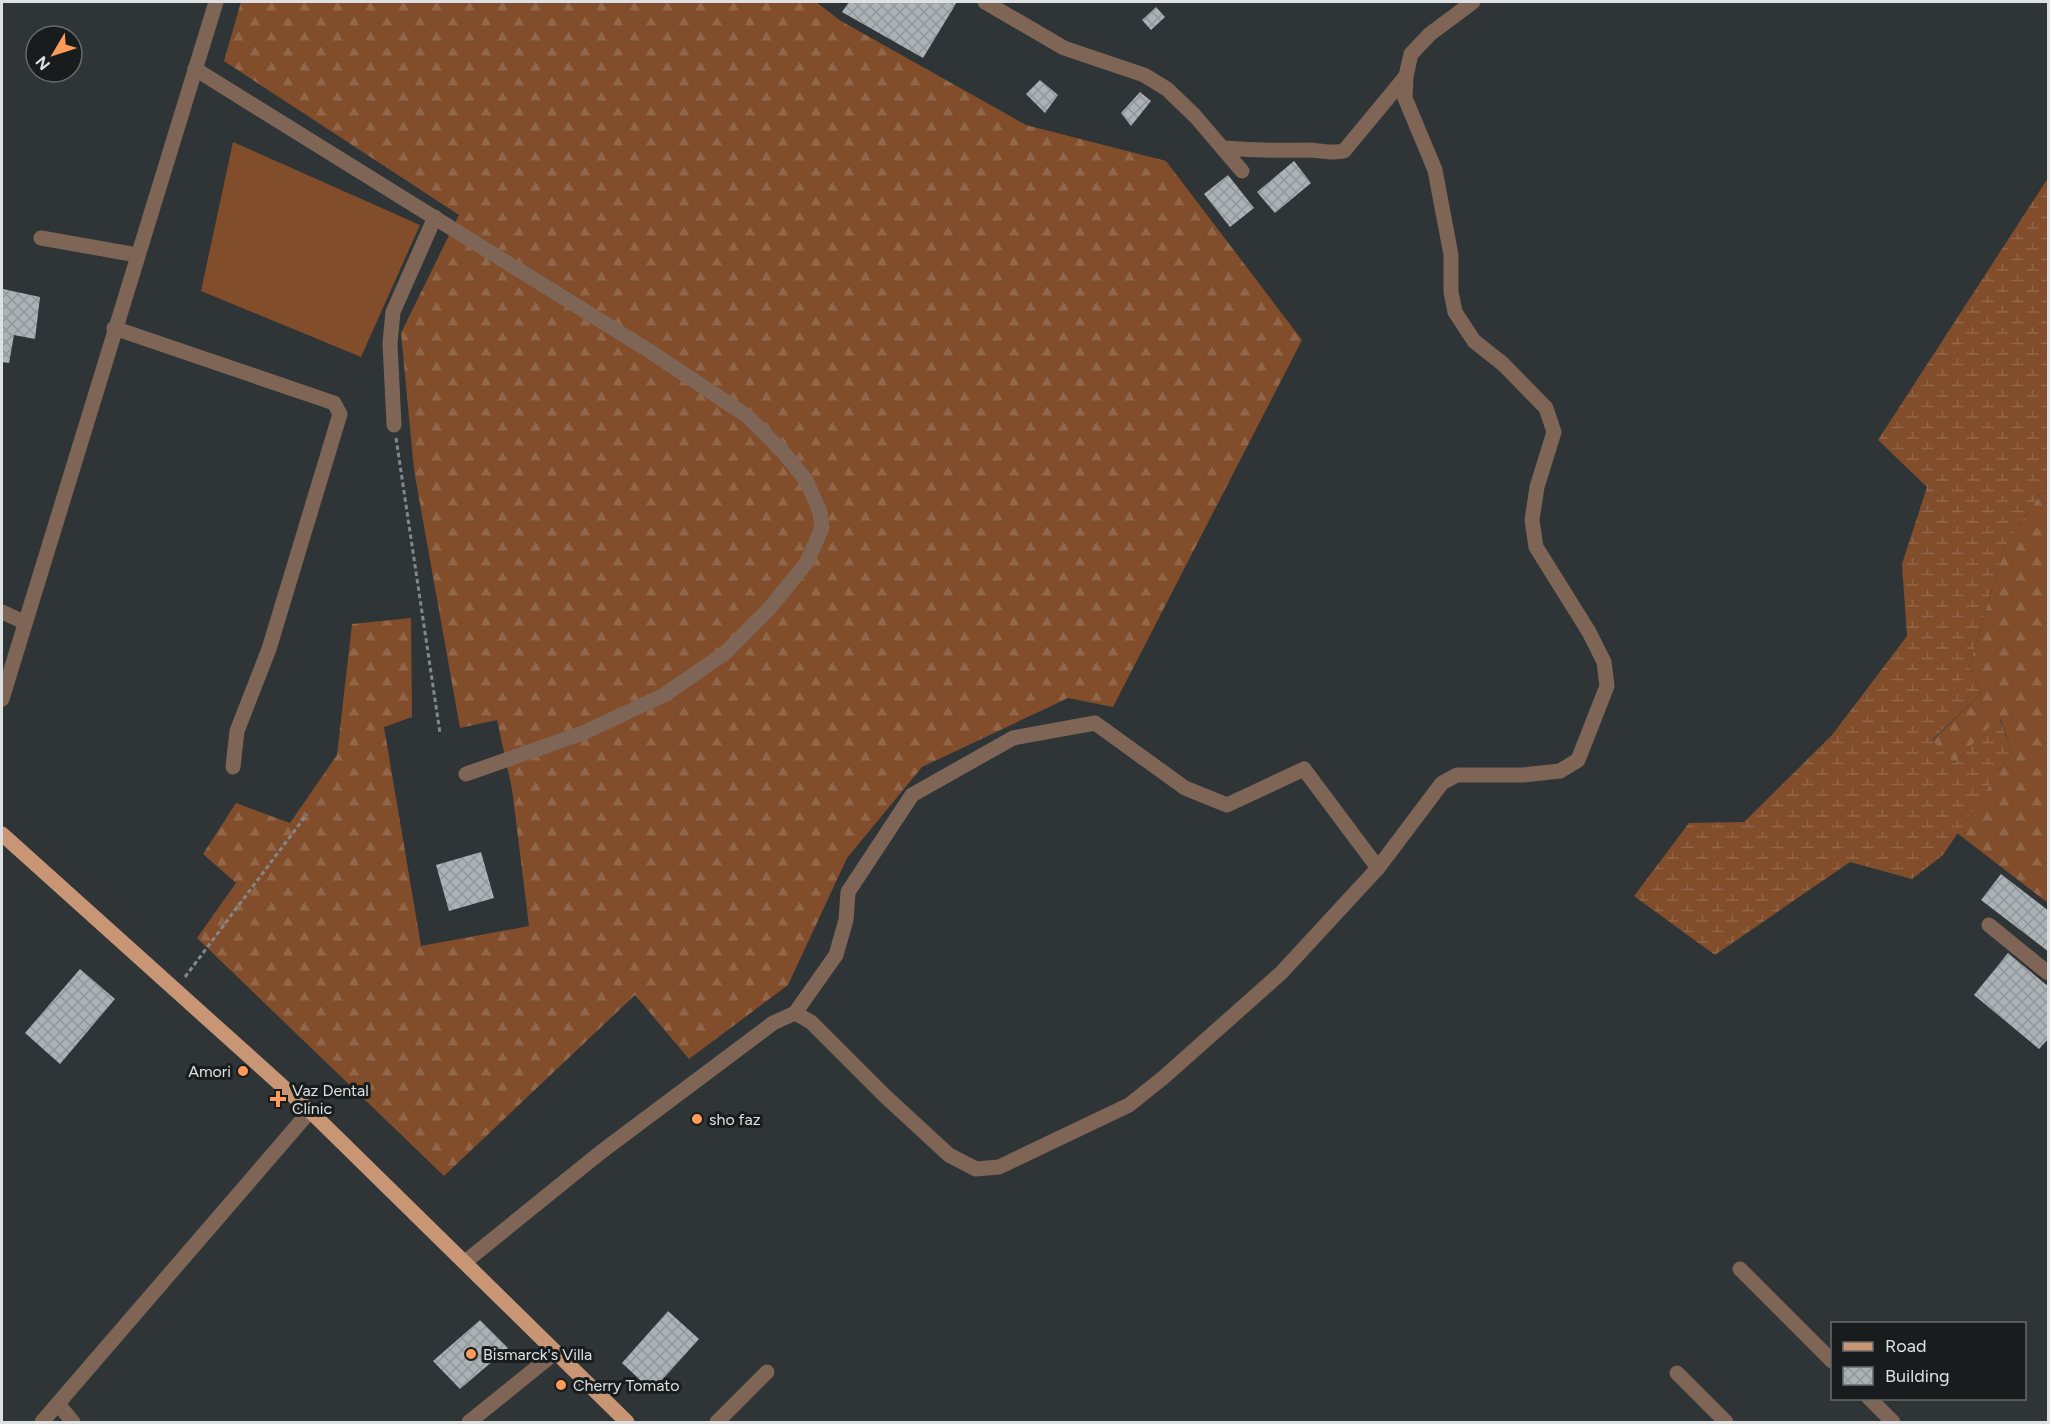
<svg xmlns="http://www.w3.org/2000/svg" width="2050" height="1424" viewBox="0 0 2050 1424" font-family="Figtree,sans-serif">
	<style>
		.grass { fill: #814d2b }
		.forest { fill: url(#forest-firs) }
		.wetland { fill: url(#wetland-marsh) }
		.building { fill: url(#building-cross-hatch) }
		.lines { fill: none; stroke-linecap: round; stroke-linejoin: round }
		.path { stroke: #838889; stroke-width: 3; stroke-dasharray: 4.5 3; stroke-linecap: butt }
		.minor { stroke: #7e6556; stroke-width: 15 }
		.major { stroke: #c89575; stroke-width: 15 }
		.poi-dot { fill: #fe9b59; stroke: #191c1d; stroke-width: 2 }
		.labels { text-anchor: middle; stroke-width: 6; stroke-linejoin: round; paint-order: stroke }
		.poi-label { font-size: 16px; fill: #dde1e2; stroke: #191c1d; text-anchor: start }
	</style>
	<defs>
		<pattern id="forest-firs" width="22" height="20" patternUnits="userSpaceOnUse" patternTransform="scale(1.5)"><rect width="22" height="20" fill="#814d2b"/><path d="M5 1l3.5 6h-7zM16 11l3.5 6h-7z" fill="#926649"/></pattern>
		<pattern id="wetland-marsh" width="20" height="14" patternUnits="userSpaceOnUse" patternTransform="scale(1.5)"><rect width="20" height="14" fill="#814d2b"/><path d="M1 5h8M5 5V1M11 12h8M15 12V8" fill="none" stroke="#926649"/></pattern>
		<pattern id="building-cross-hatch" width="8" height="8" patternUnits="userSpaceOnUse" patternTransform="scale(1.5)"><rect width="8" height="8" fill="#abb2b5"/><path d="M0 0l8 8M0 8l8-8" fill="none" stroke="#919699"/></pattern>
	</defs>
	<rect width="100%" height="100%" fill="#2f3537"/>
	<path class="grass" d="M233 142 420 225 361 357 201 291Z"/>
	<g class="forest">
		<path d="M241 2H816L841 21 1026 125 1166 161 1302 340 1113 707 1068 698 922 767 847 858 788 985 689 1059 635 995 444 1176 197 938 236 883 203 854 236 803 290 823 337 755 352 624 411 618 412 717 384 727 421 946 529 926 512 789 497 720 460 728 414 470 401 333 459 215 224 61Z"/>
		<path d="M2048 483V903L1957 833 2012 752 2000 718 1954 763 1932 741 1981 693 1969 666 2005 546Z"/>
	</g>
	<path class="wetland" d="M2048 178V483L2005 546 1969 666 1981 693 1932 740 1954 763 1999 717 2012 752 1943 855 1912 879 1850 862 1715 955 1634 896 1689 823 1744 822 1832 735 1907 636 1902 564 1927 487 1878 440Z"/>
	<g class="building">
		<path d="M849 2H957L923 58 842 12Z"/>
		<path d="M1156 7 1165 17 1151 30 1142 20Z"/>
		<path d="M1040 80 1058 95 1045 113 1026 94Z"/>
		<path d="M1140 92 1151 101 1131 126 1121 113Z"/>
		<path d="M1294 161 1311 183 1275 213 1257 192Z"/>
		<path d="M1228 175 1254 208 1230 227 1204 194Z"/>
		<path d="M3 289 40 297 35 339 14 335 9 363 2 362Z"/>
		<path d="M481 852 494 898 449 911 436 865Z"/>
		<path d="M2001 874 2049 911V952L1981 900Z"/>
		<path d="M2008 953 2049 987V1038L2039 1049 1974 995Z"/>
		<path d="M80 969 115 999 60 1064 25 1033Z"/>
		<path d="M668 1311 699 1339 652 1391 622 1363Z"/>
		<path d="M480 1320 508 1348 460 1389 433 1361Z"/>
	</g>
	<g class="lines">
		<g class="path">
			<path d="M396 438 440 733"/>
			<path d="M185 977 307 814"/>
		</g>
		<g class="minor">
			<path d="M985 2 1064 48 1144 75 1167 89 1195 116 1242 171"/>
			<path d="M195 69 651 352 747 416 783 452 806 480 820 512 822 528 807 562 769 609 725 653 664 695 583 733 466 774"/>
			<path d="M1223 148C1251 150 1278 151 1307 150 1320 150 1331 154 1344 151L1406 76"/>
			<path d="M41 238 137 255"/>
			<path d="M114 328 334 403 340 414 269 649 237 731 233 767"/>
			<path d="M394 425 390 343 393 312 435 217"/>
			<path d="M2 612 24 622"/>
			<path d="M2 699 216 2"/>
			<path d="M1989 925 2048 973"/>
			<path d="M795 1013 836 955 846 920 848 892 912 795 1013 738 1095 723 1185 788 1227 805 1304 769 1378 868"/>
			<path d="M465 1262 601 1152 773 1023 795 1013 811 1022 885 1096 949 1155 976 1169 999 1167 1129 1105 1164 1077 1281 973 1378 868 1442 783 1457 775H1523L1560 771 1578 760 1607 686 1604 662 1589 632 1536 547 1532 520 1537 487 1554 432 1546 408 1503 364 1474 341 1455 312 1451 292V255L1435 170 1405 98 1406 76 1411 54 1430 34 1473 2"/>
			<path d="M1740 1269 1832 1361"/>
			<path d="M1677 1373 1726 1422"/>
			<path d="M1869 1398 1893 1422"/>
			<path d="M58 1404 73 1422"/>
			<path d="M42 1422 310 1111"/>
			<path d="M469 1422 556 1352"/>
			<path d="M717 1422 767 1372"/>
		</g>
		<path class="major" d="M2 834 310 1111 627 1422"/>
	</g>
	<g class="poi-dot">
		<circle cx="243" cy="1071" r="6"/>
		<path d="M275 1090h6v6h6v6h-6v6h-6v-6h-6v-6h6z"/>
		<circle cx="697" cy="1119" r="6"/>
		<circle cx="471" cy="1354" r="6"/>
		<circle cx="561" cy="1385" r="6"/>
	</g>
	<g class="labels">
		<g class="poi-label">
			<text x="231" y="1077" text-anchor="end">Amori</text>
			<text x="292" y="1096">Vaz Dental<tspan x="292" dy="18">Clinic</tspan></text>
			<text x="709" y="1125">sho faz</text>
			<text x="483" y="1360">Bismarck's Villa</text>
			<text x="573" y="1391">Cherry Tomato</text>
		</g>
	</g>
	<rect width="2050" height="1424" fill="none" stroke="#dde1e2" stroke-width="6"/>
	<rect x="1831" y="1322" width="195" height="78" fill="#191c1d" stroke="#676b6c" stroke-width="1.5"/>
	<rect x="1843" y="1342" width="30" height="9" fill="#c89575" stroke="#676b6c" stroke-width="1.5"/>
	<text x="1885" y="1352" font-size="18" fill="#dde1e2">Road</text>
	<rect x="1843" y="1367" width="30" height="18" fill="url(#building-cross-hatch)" stroke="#676b6c" stroke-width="1.5"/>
	<text x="1885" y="1382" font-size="18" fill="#dde1e2">Building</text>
	<g transform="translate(54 54) rotate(231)"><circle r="28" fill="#191c1d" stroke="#676b6c" stroke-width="1.5"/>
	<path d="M0-4.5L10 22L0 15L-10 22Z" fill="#fe9b59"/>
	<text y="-9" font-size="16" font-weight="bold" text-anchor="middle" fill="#dde1e2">N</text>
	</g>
</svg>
